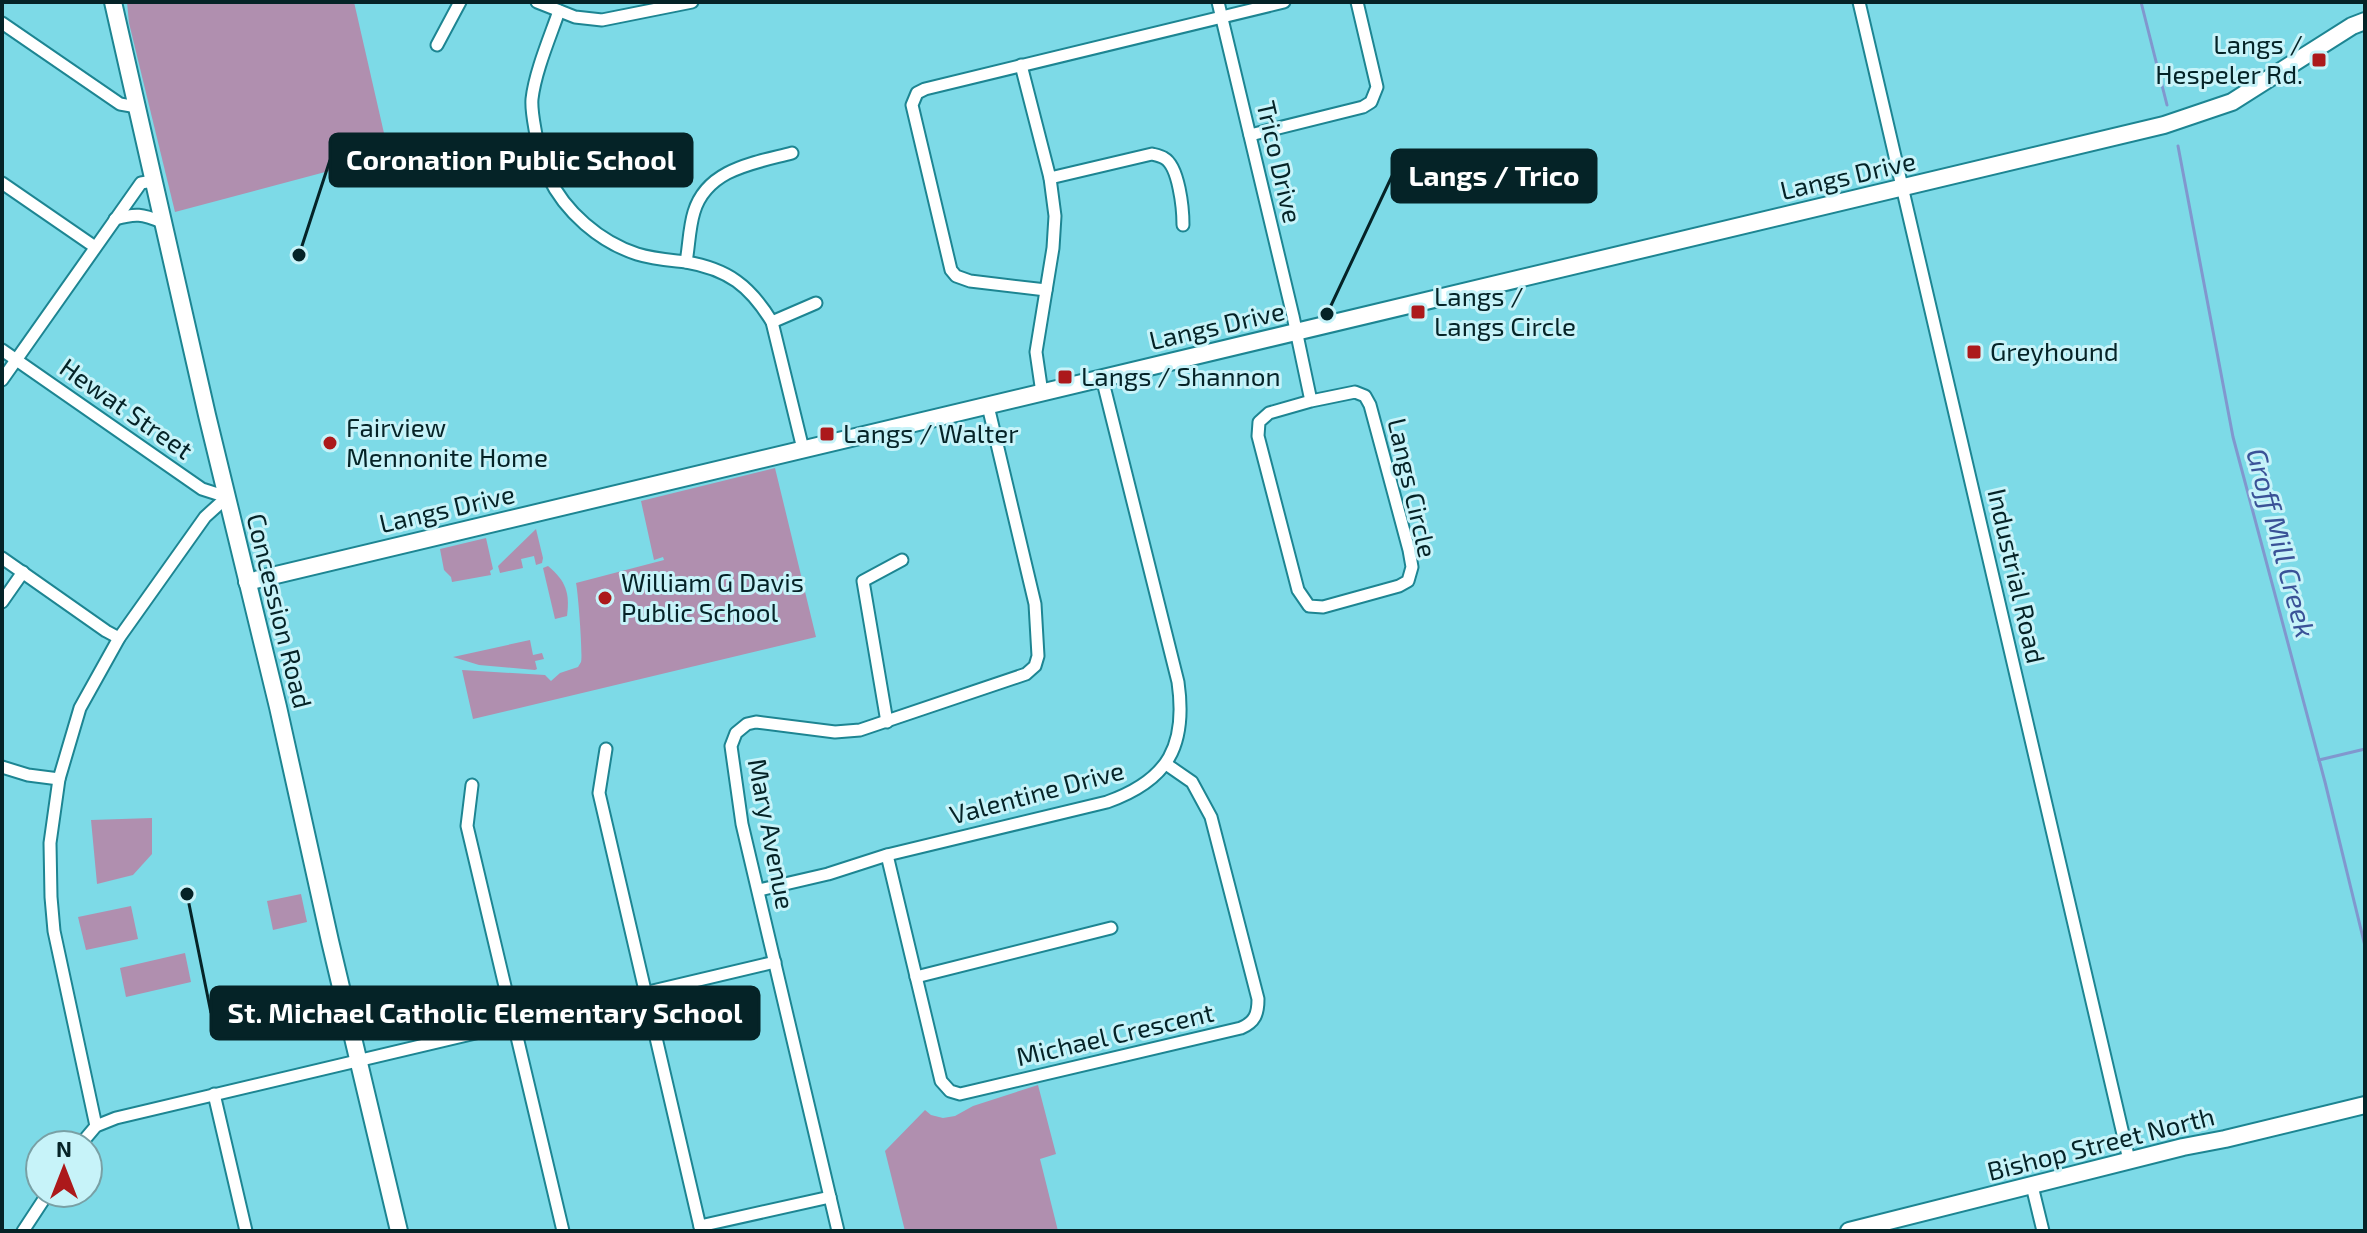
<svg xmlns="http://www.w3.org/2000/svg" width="2367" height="1233" viewBox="0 0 2367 1233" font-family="'Exo 2',sans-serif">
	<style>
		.green { fill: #b08faf }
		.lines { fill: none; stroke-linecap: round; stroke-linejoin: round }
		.stream { stroke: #8197ce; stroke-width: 3 }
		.street-casing { stroke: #1d8592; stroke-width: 15 }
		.secondary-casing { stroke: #1d8592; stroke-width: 20 }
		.street { stroke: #fff; stroke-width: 11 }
		.secondary { stroke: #fff; stroke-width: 16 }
		.poi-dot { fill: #ac191b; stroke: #c7f3f9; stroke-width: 3 }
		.labels { text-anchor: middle; stroke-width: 6; stroke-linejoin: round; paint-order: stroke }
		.poi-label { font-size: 26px; fill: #052327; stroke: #c7f3f9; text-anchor: start }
		.street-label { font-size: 26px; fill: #052327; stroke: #c7f3f9 }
		.water-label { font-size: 28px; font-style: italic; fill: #3a5297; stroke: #c7f3f9 }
		.leader { fill: none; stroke: #052327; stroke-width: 3 }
		.callout-dot { fill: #052327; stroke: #c7f3f9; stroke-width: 3 }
		.callout { fill: #052327; stroke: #052327; stroke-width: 3 }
		.callout-label { font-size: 28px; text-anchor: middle; font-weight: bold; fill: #fff }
	</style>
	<rect width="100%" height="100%" fill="#7ddae7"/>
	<g class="green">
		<path d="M127 2H354L389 155 175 212 129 23Z"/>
		<path d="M775 468 816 637 473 719 462 670 545 675 551 681 560 673 578 667C579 665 580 664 581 662 583 656 578 591 576 583L664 560 663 557 654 560 641 501Z"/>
		<path d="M536 529 543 558 542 563 536 565 534 556 521 559 523 568 500 573 498 566Z"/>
		<path d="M486 538 493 569 490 571 491 575 452 582 451 577 444 570 440 549Z"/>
		<path d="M548 566C566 581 570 593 567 616L555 619 543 568Z"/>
		<path d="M530 640 533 655 542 653 544 659 535 661 537 669 535 670 479 665 453 657Z"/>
		<path d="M152 818V854L133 875 97 884 91 820Z"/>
		<path d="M301 894 307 922 273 930 267 901Z"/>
		<path d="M131 906 138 939 86 950 78 917Z"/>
		<path d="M185 953 191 982 126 997 120 968Z"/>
		<path d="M1038 1085 1056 1154 1040 1159 1058 1231H905L885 1151 925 1110 931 1115 943 1118 955 1116 973 1106Z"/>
	</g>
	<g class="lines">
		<g class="stream">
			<path d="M2141 2 2167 105"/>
			<path d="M2178 146 2233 437 2325 782 2365 946"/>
			<path d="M2319 760 2365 749"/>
		</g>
		<defs>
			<g id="street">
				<path d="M537 2 575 17 602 20 692 2"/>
				<path d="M1218 2 1293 316 1311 401 1355 392 1365 396 1370 405 1409 550 1412 567 1408 581 1399 586 1323 607 1309 606 1298 590 1258 436 1259 422 1269 413 1311 401"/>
				<path d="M1859 2 2129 1160"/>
				<path d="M559 11C550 37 535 72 532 99 531 110 534 123 536 135 539 149 542 163 548 176 565 212 600 242 637 254 653 259 669 260 686 262 728 269 750 286 772 322L803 449"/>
				<path d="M2 23 120 104 137 107"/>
				<path d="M437 45 460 2"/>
				<path d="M1021 65 1050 178 1055 216 1053 248 1036 352 1042 393"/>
				<path d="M1250 135 1363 107 1371 102 1377 87 1357 2"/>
				<path d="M1050 178 1152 154C1156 155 1161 156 1164 158 1179 166 1183 209 1183 225"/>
				<path d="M2 183 95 247"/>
				<path d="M115 219C136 213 142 214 162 222"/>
				<path d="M686 262C689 246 689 228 694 212 707 169 754 163 792 153"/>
				<path d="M1046 290 970 281 956 276 951 270 912 105 917 93 925 89 1284 2"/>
				<path d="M772 322 816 303"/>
				<path d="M2 350 202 489 227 497"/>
				<path d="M2 380 141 183 153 181"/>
				<path d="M2 558 106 631 119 638"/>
				<path d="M2 602 23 572"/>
				<path d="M887 722 863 581 902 560"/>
				<path d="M606 749 599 793 701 1231"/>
				<path d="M2 767 28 775 59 779"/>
				<path d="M472 785 467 826 563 1231"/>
				<path d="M887 855 941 1081 950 1091 960 1094 1241 1028C1255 1022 1258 1014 1258 999L1211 817 1192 782 1166 764"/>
				<path d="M759 890 828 874 887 855 1107 802C1169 780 1187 745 1178 682L1102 378"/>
				<path d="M916 977 1111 928"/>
				<path d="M214 1094 246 1231"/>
				<path d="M96 1126 54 931 51 897 50 843 59 779 80 708 119 638 205 517 227 497"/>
				<path d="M80 1145 96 1126 116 1118 775 962"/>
				<path d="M2032 1186 2043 1231"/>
				<path d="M700 1226 830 1197"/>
				<path d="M23 1231 48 1193"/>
				<path d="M838 1231 742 824 731 746 736 733 747 724 756 722 835 732 860 730 1026 674 1035 666 1038 656 1035 604 988 406"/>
			</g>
			<g id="secondary">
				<path d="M113 2 207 415 278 707 330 941 399 1231"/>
				<path d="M247 582 2164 125 2232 102 2352 26 2365 21"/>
				<path d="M1849 1231 2183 1147 2225 1139 2365 1105"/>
			</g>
		</defs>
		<use href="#street" class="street-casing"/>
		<use href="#secondary" class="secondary-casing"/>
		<use href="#street" class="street"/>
		<use href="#secondary" class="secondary"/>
	</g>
	<g class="poi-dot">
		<rect x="2311" y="52" width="16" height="16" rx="4"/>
		<rect x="1410" y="304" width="16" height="16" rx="4"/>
		<rect x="1966" y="344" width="16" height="16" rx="4"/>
		<rect x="1057" y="369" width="16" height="16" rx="4"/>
		<rect x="819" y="426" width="16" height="16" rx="4"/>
		<circle cx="330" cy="443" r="8"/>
		<circle cx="605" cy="598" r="8"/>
	</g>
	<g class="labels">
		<g class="poi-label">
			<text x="2303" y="54" text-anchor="end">Langs /<tspan x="2303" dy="30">Hespeler Rd.</tspan></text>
			<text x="1434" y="306">Langs /<tspan x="1434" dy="30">Langs Circle</tspan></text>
			<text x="1990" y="361">Greyhound</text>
			<text x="1081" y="386">Langs / Shannon</text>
			<text x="346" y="437">Fairview<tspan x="346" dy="30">Mennonite Home</tspan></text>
			<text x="843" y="443">Langs / Walter</text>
			<text x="621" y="592">William G Davis<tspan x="621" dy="30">Public School</tspan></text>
		</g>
		<g class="street-label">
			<text transform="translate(1279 162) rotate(77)" y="9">Trico Drive</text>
			<text transform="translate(1848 176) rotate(-13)" y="9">Langs Drive</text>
			<text transform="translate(1217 326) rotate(-13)" y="9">Langs Drive</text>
			<text transform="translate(126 409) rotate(35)" y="9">Hewat Street</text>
			<text transform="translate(1412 488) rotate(77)" y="9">Langs Circle</text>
			<text transform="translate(447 509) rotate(-13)" y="9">Langs Drive</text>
			<text transform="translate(2016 576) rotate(77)" y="9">Industrial Road</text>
			<text transform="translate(279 611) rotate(76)" y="9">Concession Road</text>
			<text transform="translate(1037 793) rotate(-15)" y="9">Valentine Drive</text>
			<text transform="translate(771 834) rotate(79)" y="9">Mary Avenue</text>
			<text transform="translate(1115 1035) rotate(-13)" y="9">Michael Crescent</text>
			<text transform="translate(2101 1144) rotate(-14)" y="9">Bishop Street North</text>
		</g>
		<g class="water-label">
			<text transform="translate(2281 543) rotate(75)" y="10">Groff Mill Creek</text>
		</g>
	</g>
	<path class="leader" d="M299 255L330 160M1327 314L1392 176M187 894L211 1013"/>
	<g class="callout-dot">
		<circle cx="299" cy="255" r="8"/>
		<circle cx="1327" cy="314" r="8"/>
		<circle cx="187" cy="894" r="8"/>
	</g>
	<g class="callout">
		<rect x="330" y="134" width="362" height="52" rx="8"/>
		<rect x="1392" y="150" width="204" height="52" rx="8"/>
		<rect x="211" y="987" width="548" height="52" rx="8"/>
	</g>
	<g class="callout-label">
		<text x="511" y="170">Coronation Public School</text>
		<text x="1494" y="186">Langs / Trico</text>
		<text x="485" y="1023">St. Michael Catholic Elementary School</text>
	</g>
	<rect width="2367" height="1233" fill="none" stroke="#052327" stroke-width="8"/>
	<g transform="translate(64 1169)"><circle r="38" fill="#c7f3f9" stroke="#79a0a5" stroke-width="2"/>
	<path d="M0-6L14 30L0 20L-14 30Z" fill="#ac191b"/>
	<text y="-12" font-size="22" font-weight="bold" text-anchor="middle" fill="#052327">N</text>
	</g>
</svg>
